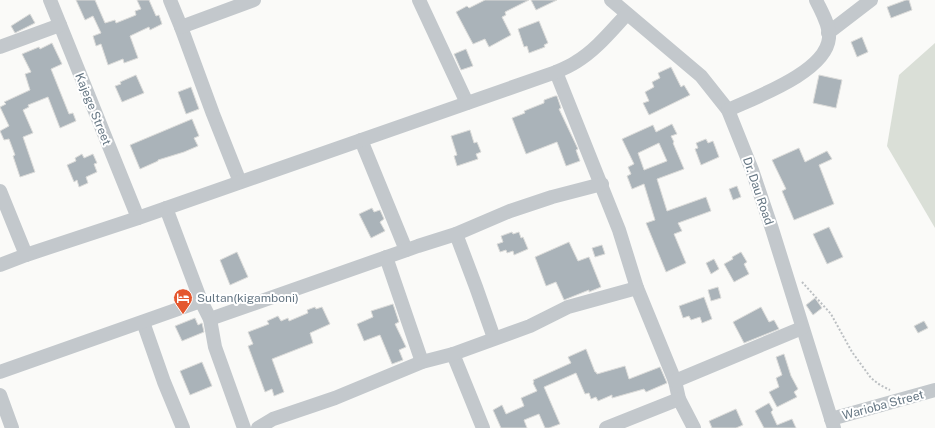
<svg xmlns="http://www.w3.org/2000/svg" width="935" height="428" viewBox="0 0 935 428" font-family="'Public Sans',sans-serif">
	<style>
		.green { fill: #dadfd7 }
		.building { fill: #aab3b9; stroke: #dcdcda; fill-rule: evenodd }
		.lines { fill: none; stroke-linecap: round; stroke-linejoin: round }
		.path { stroke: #bbbfc2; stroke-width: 2; stroke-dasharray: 2 2; stroke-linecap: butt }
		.minor { stroke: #c3c8cc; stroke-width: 14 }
		.labels { text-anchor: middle; stroke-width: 4; stroke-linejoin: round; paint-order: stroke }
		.street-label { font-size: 12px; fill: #657683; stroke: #fff }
		.poi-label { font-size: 12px; fill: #657683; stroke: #fff; text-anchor: start }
	</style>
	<rect width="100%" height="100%" fill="#fafaf8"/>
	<path class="green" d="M935 43V228L887 146 899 75Z"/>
	<g class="building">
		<path d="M76 0H95L105 23 115 20 116 23 136 15 135 11 141 9 137 0H149L156 16 159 15 162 24 150 30 149 27 130 36 138 58 124 63 123 59 108 65 101 44 96 46 93 36 101 33 93 16 85 20Z"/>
		<path d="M485 0H529L505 12 506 15 502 17 511 35 489 47 485 39 473 44 456 12 467 6 469 8Z"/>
		<path d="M531 0H557L536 10Z"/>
		<path d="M906 0H909L912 10 891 18 887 7Z"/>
		<path d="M30 14 35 23 15 33 11 26Z"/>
		<path d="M539 21 548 43 544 45 545 47 529 53 527 46 524 47 518 29Z"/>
		<path d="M862 37 868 52 857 57 851 42Z"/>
		<path d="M52 43 62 64 51 69 69 114 73 113 76 121 60 128 48 97 28 105 29 107 23 110 33 133 23 137 35 172 20 177 13 156 15 155 9 139 4 140 0 131 9 126 0 107 6 104 4 102 30 90 25 74 31 72 22 54 39 47 40 49Z"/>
		<path d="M466 49 473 66 461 70 454 54Z"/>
		<path d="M671 67 681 87 684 85 690 95 649 115 643 103 649 101 645 92 654 87 652 82 660 78 658 73Z"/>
		<path d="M136 75 144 93 122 102 115 86 121 84 120 82Z"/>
		<path d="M819 75 842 80 836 108 813 103Z"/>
		<path d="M191 87 199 109 186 114 178 92Z"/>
		<path d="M555 96H557L561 108 559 109 578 149 576 150 580 161 566 166 557 142 526 154 512 118 525 113 524 111 544 103V100Z"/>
		<path d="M192 119 199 136 194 138 198 146 184 152 158 160V161L140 169 130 145Z"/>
		<path d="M672 124 677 134 671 136 674 142 673 143 684 169 657 179 667 211 706 197 711 211 678 223 682 231 674 234 686 263 666 272 646 223 655 220 644 184 632 189 627 176 631 174 628 167 634 164 622 139 653 125 656 132ZM659 143 667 161 644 170 638 153Z"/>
		<path d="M470 130 474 143 477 142 481 152 476 154 478 159 457 166 454 156 457 155 451 136Z"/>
		<path d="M706 139 708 143 713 141 719 157 701 165 695 149 698 148 696 143Z"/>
		<path d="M799 148 805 162 827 151 832 159 819 165 834 204 794 220 782 191 786 189 772 160Z"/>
		<path d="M82 154 84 158 93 154 97 163 94 164 97 172 86 177 88 183 79 187 77 180 74 182 67 165 76 161 75 158Z"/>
		<path d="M737 186 741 197 733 200 729 189Z"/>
		<path d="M372 208 374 212 380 210 384 219 380 222 385 231 371 238 359 214Z"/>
		<path d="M829 227 843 257 827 264 813 234Z"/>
		<path d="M512 232 513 234 519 232 521 238 523 237 528 249 514 255 513 251 507 253 506 250 500 252 497 244 503 242 501 236Z"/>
		<path d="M569 242 578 261 589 257 601 287 589 292V290L564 300 556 282 546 286 535 257Z"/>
		<path d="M602 245 605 254 595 257 592 248Z"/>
		<path d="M237 252 248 277 230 285 220 260Z"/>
		<path d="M741 252 747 262 744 264 749 274 734 282 724 264 733 259 732 257Z"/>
		<path d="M714 259 719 269 711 274 706 263Z"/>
		<path d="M718 287 721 298 711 301 708 290Z"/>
		<path d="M704 297 712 319 702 323 700 317 691 320 689 316 683 318 679 306Z"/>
		<path d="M815 298 822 308 813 315 806 305Z"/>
		<path d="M393 304 399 322 395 324 406 347 399 350 403 360 392 364 380 335 364 341 357 324 373 317 371 311Z"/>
		<path d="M315 307 316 309 322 307 330 324 310 333 313 343 272 359 284 392 274 396 272 389 265 392 248 346 253 344 248 332 269 324 267 321 278 316 281 321 288 318 289 321 308 313 307 310Z"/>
		<path d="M761 307 769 322 774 320 779 329 744 343 733 322Z"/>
		<path d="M195 318 198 325 202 323 204 332 182 341 175 326Z"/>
		<path d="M924 321 928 328 918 333 914 326Z"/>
		<path d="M586 349 595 372H596L597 374 625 366 629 379 660 367 667 383 646 392 644 389 612 398V395L598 401 596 397 591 399 589 393 585 394 576 373 544 387 560 424 549 428H545L539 414 524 420 527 428H501L493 410 502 405 506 414 524 406 521 398 537 391 533 383 534 382 533 380 571 363 568 357Z"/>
		<path d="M784 354 791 376 798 389 794 392 797 397 777 407 769 392 779 387 776 378 782 375 776 357Z"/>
		<path d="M202 362 212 386 190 395 180 371Z"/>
		<path d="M769 403 773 410 771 412 777 425 792 419 796 428H764L755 411Z"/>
		<path d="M736 409 743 425 736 428H712L709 421Z"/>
	</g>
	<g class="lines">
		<path class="path" d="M802 282 831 314 852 352 871 378 880 385 890 390"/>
		<g class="minor">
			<path d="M50 0 138 218"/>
			<path d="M170 0 181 27 213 114 240 182"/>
			<path d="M419 0 467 103"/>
			<path d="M611 0 701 76 728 110 752 170 772 229 834 428"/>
			<path d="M181 27 254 0"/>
			<path d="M828 33 871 0"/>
			<path d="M0 47 60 25"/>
			<path d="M556 72 619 230 637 288 675 381 679 399 694 428"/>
			<path d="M728 110C756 97 826 72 829 38 830 25 821 11 816 0"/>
			<path d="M361 140 406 250"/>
			<path d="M0 191 26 255"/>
			<path d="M166 208 201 301 210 319 215 347 244 428"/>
			<path d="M456 234 476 287 494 338"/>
			<path d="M386 257 422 362"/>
			<path d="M0 265 26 255 138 218 556 72C563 69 570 66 576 62 596 50 611 31 627 14"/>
			<path d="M210 319 418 246 456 234 510 211 552 197 602 184"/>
			<path d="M143 322 164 382 183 428"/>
			<path d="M453 354 483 428"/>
			<path d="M0 372 201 301"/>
			<path d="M675 381 802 328"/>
			<path d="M0 395 12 428"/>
			<path d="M831 419 935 390"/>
			<path d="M258 428 273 419 335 398 422 362 453 354 530 326 568 307 637 288"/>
			<path d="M606 428 679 399"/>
		</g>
	</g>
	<defs>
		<symbol id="hotel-pin" viewBox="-11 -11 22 30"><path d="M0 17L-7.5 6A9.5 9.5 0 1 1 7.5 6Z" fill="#e4572e" stroke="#fff"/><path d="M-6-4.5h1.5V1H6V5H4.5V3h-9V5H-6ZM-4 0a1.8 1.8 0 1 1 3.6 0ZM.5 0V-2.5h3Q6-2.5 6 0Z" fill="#fff"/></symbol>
	</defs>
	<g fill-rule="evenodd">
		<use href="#hotel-pin" x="172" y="287" width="22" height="30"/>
	</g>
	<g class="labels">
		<g class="street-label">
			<text transform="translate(93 109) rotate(68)" y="4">Kajege Street</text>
			<text transform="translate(758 191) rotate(71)" y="4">Dr. Dau Road</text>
			<text transform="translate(883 405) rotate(-15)" y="4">Warioba Street</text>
		</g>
		<g class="poi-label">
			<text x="197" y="302">Sultan(kigamboni)</text>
		</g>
	</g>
</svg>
